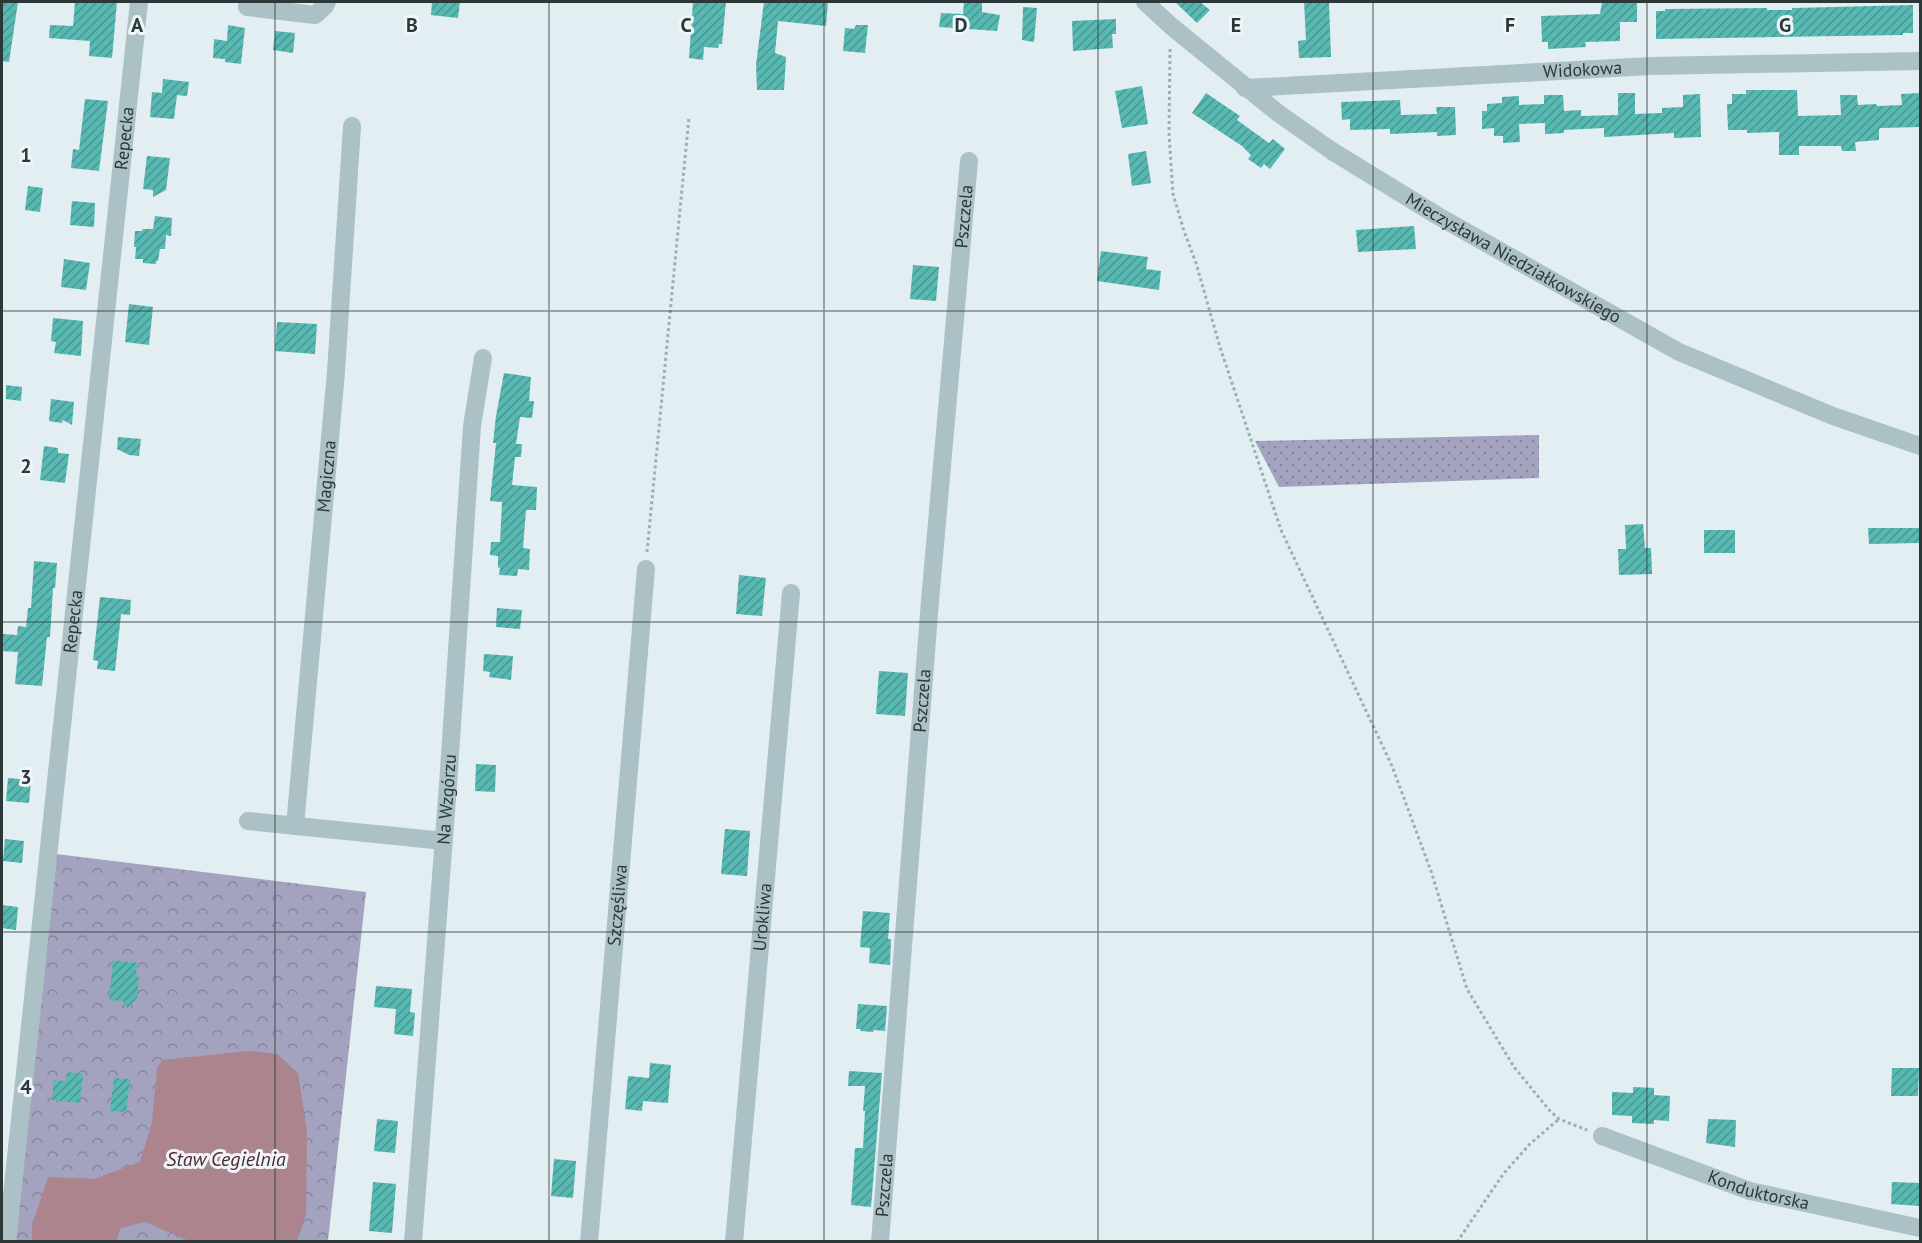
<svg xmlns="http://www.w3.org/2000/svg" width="1922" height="1243" viewBox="0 0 1922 1243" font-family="'PT Sans',sans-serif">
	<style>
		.grass { fill: url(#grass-dots) }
		.park { fill: url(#park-crowns) }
		.water { fill: #ab848e }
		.building { fill: url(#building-hatch) }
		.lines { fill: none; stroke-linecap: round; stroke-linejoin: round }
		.path { stroke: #99b1b4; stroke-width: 3; stroke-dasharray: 3 3; stroke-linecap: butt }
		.minor { stroke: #abc1c5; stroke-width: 18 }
		.grid { fill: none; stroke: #2c3838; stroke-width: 1.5; stroke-opacity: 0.55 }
		.labels { text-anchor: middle; stroke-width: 6; stroke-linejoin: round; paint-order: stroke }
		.street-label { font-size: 18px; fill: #2c3838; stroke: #eef6f9 }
		.water-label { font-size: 20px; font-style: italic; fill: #552631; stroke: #eef6f9 }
		.grid-label { font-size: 20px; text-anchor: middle; font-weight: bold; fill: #2c3838; stroke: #eef6f9; stroke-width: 6; stroke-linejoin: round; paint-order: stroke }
	</style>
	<defs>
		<pattern id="grass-dots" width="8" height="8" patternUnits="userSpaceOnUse" patternTransform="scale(1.5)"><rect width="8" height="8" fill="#a3a3bf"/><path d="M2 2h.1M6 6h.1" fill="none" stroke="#85869c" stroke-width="1.8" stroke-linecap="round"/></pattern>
		<pattern id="park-crowns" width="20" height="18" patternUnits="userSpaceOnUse" patternTransform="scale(1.5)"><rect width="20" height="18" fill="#a3a3bf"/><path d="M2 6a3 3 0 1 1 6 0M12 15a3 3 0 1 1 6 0" fill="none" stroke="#85869c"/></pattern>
		<pattern id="building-hatch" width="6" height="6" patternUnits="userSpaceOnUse" patternTransform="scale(1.5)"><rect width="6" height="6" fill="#58b9b2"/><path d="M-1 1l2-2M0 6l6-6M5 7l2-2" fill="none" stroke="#499792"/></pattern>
	</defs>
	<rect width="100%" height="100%" fill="#e2eef1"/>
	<path class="grass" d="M1539 435V478L1279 487 1255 441Z"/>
	<path class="park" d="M56 854 366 892 328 1241 13 1242Z"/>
	<path class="water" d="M248 1051 277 1054 298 1073 307 1131 306 1215 297 1241H189L145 1222 121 1228 116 1241H32V1225L48 1177 94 1179 140 1162 152 1122 157 1068 163 1060Z"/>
	<g class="building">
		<path d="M2 2H18L9 62 2 61Z"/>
		<path d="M75 2H117L112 58 89 56 90 41 49 38 50 25 73 26Z"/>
		<path d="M432 2H460L458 18 431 15Z"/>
		<path d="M693 2H726L722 44H719L718 48 704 47 703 60 689 58Z"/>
		<path d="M764 2H828L826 26 778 21 775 53 786 57 784 90H757L756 65Z"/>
		<path d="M964 2H982V12L1000 15 997 31 939 27 941 13 963 14Z"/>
		<path d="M1175 2H1200L1210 10 1197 23Z"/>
		<path d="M1304 2H1329L1331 57 1299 58 1298 41 1306 40Z"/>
		<path d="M1602 2H1637V22H1620V41L1585 42 1586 47 1548 49V42H1542L1541 16 1600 14Z"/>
		<path d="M1913 5V33H1903V35L1656 39V11H1665V9L1767 8V10H1792V8Z"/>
		<path d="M1023 7 1037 8 1034 42 1022 40Z"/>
		<path d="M1116 19V34H1112L1113 48 1073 51 1072 21Z"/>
		<path d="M228 25 245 28 241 64 225 62V59L213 58 214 39 227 41Z"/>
		<path d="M856 25H868L865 53 843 51 845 28 854 29Z"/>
		<path d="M275 31 295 33 293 53 273 50Z"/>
		<path d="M163 79 189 82 187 96 177 95 174 119 150 117 152 92 162 93Z"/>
		<path d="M1142 86 1148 124 1122 128 1115 91Z"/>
		<path d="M1746 90H1797L1798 116 1841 115 1840 95H1857L1858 105 1876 104 1877 106 1902 105 1901 94 1920 93V127L1881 128 1879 129V140L1855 142 1856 151H1842L1841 146H1799V155H1779V132L1747 133V130H1728L1727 104H1732V94H1746Z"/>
		<path d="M1206 93 1240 116 1237 120 1269 143 1273 139 1285 149 1270 169 1264 164 1261 168 1248 159 1251 155 1242 146 1192 113Z"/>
		<path d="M1618 93H1635V114L1662 113V108L1683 107V95L1700 94 1701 137 1674 138V133L1604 137V128L1564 130V133L1545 134V123L1519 124 1520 142 1503 143V136H1494V128L1482 129V111H1487V104L1502 103V97L1519 96V105L1544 104V95H1563L1564 111 1581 110V116L1618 115Z"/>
		<path d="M85 99 108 101 99 171 71 168 73 149 79 150Z"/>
		<path d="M1400 100 1401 115 1437 114 1436 107H1455L1456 135 1437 136V132L1390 134V129L1350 130V119L1342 120 1341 102Z"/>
		<path d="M1146 151 1151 183 1132 186 1128 154Z"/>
		<path d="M147 156 170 158 166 190 153 197V190L143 189Z"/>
		<path d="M28 186 43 188 40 212 25 210Z"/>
		<path d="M72 201 95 203 94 227 70 225Z"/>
		<path d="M155 216 172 218 171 236 166 235 165 249H160L158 261H156V264L143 263V259H135L136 247H134L135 231H142L143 229H153Z"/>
		<path d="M1414 226 1416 249 1358 252 1356 230Z"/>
		<path d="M1101 251 1148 257 1146 269 1161 271 1159 290 1097 281Z"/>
		<path d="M64 259 90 263 86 290 61 287Z"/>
		<path d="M913 265 939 267 936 301 910 299Z"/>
		<path d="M129 304 153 307 149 345 125 342Z"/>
		<path d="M53 318 83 321 81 356 54 353 56 342 51 341Z"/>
		<path d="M277 322 317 324 315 354 275 351Z"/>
		<path d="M504 373 531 377 529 401H534L532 418 520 417 516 444H522L521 457H515L512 485 537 487 536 510H526L523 548 530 549 529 570 518 569 517 576 499 575 500 568 498 567V556L490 555 491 542H500L502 502 490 501 496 443H493L496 416Z"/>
		<path d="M6 385 22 387 21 401 6 399Z"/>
		<path d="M51 399 74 402 72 425 63 420 62 423 49 421Z"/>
		<path d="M118 437 141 439 139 456 129 455 117 449Z"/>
		<path d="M44 446 58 448V453L69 454 65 483 40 480Z"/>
		<path d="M1643 524 1645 548H1651L1652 574 1619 575 1618 549H1626L1625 525Z"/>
		<path d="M1868 528H1920V543L1869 544Z"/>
		<rect x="1704" y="530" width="31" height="23"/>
		<path d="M34 561 57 563 55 588H53L50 637H47L42 686 15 684 18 652 2 651V634L17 635 18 626 26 627 28 608H31Z"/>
		<path d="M739 575 766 578 762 616 736 614Z"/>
		<path d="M100 597 131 600 130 615 121 614 115 671 97 669 98 661 93 660Z"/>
		<path d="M497 608 522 610 520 629 496 627Z"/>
		<path d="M484 654 513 656 511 680 489 677 490 672 483 671Z"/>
		<path d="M879 671 908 673 905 716 876 714Z"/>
		<path d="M476 764 496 765 495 792 475 791Z"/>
		<path d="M8 778 31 780 29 803 6 801Z"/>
		<path d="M725 829 750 831 747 876 721 874Z"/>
		<path d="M5 839 24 841 22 863 3 861Z"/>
		<path d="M2 905 18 907 16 930 2 928Z"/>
		<path d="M863 911 890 913 888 939H891L890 965 869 963 870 948 860 947Z"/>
		<path d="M113 960 137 963 136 977H139L137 998 127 1008 123 1001 109 1000Z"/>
		<path d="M376 986 412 989 410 1012 415 1013 413 1036 394 1034 396 1009 374 1007Z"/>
		<path d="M858 1004 887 1006 885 1031 874 1030 873 1032 860 1031 861 1029H856Z"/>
		<path d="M650 1063 671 1065 668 1103 643 1101 642 1111 625 1109 628 1076 649 1078Z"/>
		<path d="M1892 1068H1919L1918 1096H1891Z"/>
		<path d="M849 1071 882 1073 871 1207 851 1205 855 1148H863L865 1111H863L865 1086H848Z"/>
		<path d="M67 1072 83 1074 80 1103 52 1100 54 1080 66 1081Z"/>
		<path d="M114 1078 130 1079 126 1112 110 1111Z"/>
		<path d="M1633 1087 1654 1088V1095L1670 1096 1669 1121 1654 1120V1124L1632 1123V1116L1612 1115V1092L1633 1093Z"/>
		<path d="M377 1119 398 1121 395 1153 374 1151Z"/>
		<path d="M1708 1119 1736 1120 1735 1147 1706 1143Z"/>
		<path d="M554 1159 576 1161 573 1198 551 1196Z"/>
		<path d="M373 1182 396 1184 392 1233 369 1231Z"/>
		<path d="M1892 1182 1920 1183V1206L1891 1204Z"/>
	</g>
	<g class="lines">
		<g class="path">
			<path d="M1170 49 1169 134 1173 194 1184 231 1196 263 1220 347 1281 530 1392 766 1431 871 1467 989 1514 1067 1550 1111 1559 1119 1587 1130"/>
			<path d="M647 552 689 117"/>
			<path d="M1457 1242 1504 1173 1530 1144 1559 1119"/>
		</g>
		<g class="minor">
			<path id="s1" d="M1145 2 1171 26 1278 113 1332 151 1438 216 1679 352 1833 416 1920 446"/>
			<path d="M247 7 315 15 325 6 327 2"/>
			<path id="s2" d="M1245 88 1651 66 1920 61"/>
			<path d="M248 821 444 841"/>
			<path id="s3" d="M295 826 336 372 352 126"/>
			<path id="s4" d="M1602 1136 1750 1191 1920 1228"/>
			<path id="s5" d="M7 1242 139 2"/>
			<path id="s6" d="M413 1242 448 785 472 426 483 358"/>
			<path id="s7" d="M589 1242 646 569"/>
			<path id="s8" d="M734 1242 791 593"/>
			<path id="s9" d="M880 1242 930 601 969 161"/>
		</g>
	</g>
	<path class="grid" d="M275 2V1242M549 2V1242M824 2V1242M1098 2V1242M1373 2V1242M1647 2V1242M2 311H1920M2 622H1920M2 932H1920"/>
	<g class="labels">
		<g class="street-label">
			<text dy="6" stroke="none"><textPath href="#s2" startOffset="338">Widokowa</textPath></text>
			<text dy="6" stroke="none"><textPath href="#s5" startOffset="1110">Repecka</textPath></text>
			<text dy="6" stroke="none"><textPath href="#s9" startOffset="1029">Pszczela</textPath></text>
			<text dy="6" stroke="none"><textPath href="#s1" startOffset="450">Mieczysława Niedziałkowskiego</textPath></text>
			<text dy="6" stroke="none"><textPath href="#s3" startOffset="351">Magiczna</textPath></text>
			<text dy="6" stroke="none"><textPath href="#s5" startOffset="624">Repecka</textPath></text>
			<text dy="6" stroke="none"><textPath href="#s9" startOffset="543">Pszczela</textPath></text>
			<text dy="6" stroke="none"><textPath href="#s6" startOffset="444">Na Wzgórzu</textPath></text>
			<text dy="6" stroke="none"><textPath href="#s7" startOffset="338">Szczęśliwa</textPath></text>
			<text dy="6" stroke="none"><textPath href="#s8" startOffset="326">Urokliwa</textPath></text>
			<text dy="6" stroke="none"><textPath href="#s9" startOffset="57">Pszczela</textPath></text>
			<text dy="6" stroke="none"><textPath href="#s4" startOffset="166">Konduktorska</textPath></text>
		</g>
		<g class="water-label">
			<text x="226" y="1166">Staw Cegielnia</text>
		</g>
	</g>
	<g class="grid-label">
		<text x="137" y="32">A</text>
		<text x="412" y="32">B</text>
		<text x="686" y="32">C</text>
		<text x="961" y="32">D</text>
		<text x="1236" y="32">E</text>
		<text x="1510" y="32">F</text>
		<text x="1785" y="32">G</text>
		<text x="26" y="162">1</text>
		<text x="26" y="473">2</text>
		<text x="26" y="784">3</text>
		<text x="26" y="1094">4</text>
	</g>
	<rect width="1922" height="1243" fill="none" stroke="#2c3838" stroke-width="6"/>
</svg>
